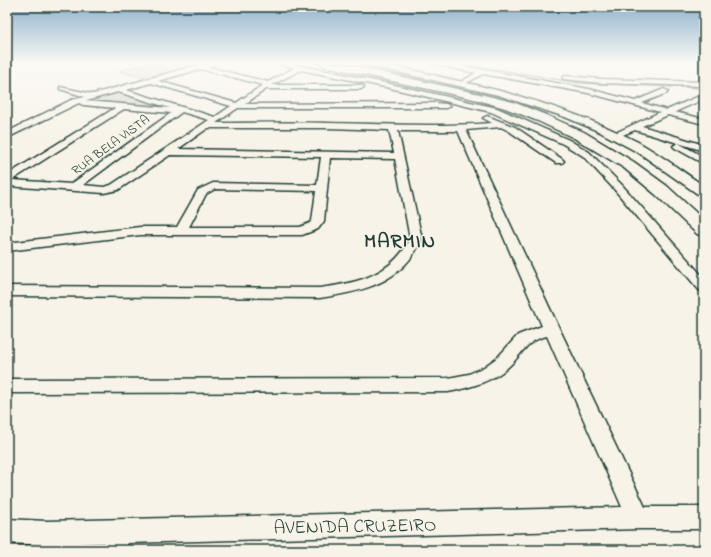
<svg xmlns="http://www.w3.org/2000/svg" width="711" height="557" viewBox="0 0 711 557" font-family="'Indie Flower',sans-serif">
	<style>
		.green { fill: #d3d5ca; stroke: #79897f }
		.lines { fill: none; stroke-linecap: round; stroke-linejoin: round }
		.stream { stroke: #6f8077; stroke-width: 1.5 }
		.minor-casing { stroke: #1f3d34; stroke-width: 3 }
		.tertiary-casing { stroke: #1f3d34; stroke-width: 3 }
		.trunk-casing { stroke: #1f3d34; stroke-width: 3 }
		.minor { fill: #f7f3e8; fill-rule: evenodd }
		.tertiary { fill: #f7f3e8; fill-rule: evenodd }
		.trunk { fill: #f7f3e8; fill-rule: evenodd }
		.labels { text-anchor: middle; stroke-width: 3; stroke-linejoin: round; paint-order: stroke }
		.far-street-label { font-size: 13px; fill: #1f3d34; stroke: #f7f3e8 }
		.near-street-label { font-size: 19px; fill: #1f3d34; stroke: #f7f3e8 }
		.district-label { font-size: 20px; font-weight: bold; letter-spacing: 1px; fill: #1f3d34; stroke: #f7f3e8 }
	</style>
	<rect width="100%" height="100%" fill="#f7f3e8"/>
	<filter id="ink" filterUnits="userSpaceOnUse"><feTurbulence type="fractalNoise" baseFrequency=".025" numOctaves="2"/><feDisplacementMap in="SourceGraphic" scale="8" xChannelSelector="R" yChannelSelector="G"/><feConvolveMatrix kernelMatrix="1 2 1 2 8 2 1 2 1" color-interpolation-filters="sRGB"/></filter>
	<g filter="url(#ink)">
		<g class="green">
			<path d="M147 63H208L150 79 119 71Z"/>
			<path d="M119 90 180 109 74 102Z"/>
		</g>
		<g class="lines">
			<path class="stream" d="M460 63 579 83 704 88"/>
			<defs>
				<g id="minor">
					<path d="M205 63H217L208 67 268 82 294 68 274 63H288L390 84 497 108 569 140 589 152 622 185 704 278V292L699 290 614 189 583 156 563 144 491 112 390 88 301 70 272 85H361L364 87 361 89H266L245 104 436 103 446 104 450 106 446 108H238L216 123C253 123 291 122 328 123 383 124 437 127 492 123L483 118 487 116 515 127 562 159 564 161 562 163H556L509 131 501 127 466 130 560 330 645 507H704V529H639L128 543 125 550H101L104 543 46 545 7 543V519L46 521 622 507 547 336C524 341 523 355 507 368 491 382 469 388 448 392L7 393V379L448 378 469 374 484 367 498 357 518 335 542 326 458 131H398L422 239C402 283 365 291 320 298L7 296V286L320 288C358 283 392 275 410 239L395 159 330 158 324 221 318 229 302 235H140L7 251V243L140 227H177L198 190 213 183 317 185 321 157 170 155 118 190 104 193 7 186V175L115 108 83 105 79 103 7 138V132L71 100 85 97 60 89V87L93 94ZM201 69 263 85 236 103 158 81ZM151 83 231 106 215 117 126 90ZM118 92 170 108 86 101ZM124 109 171 113 71 184 12 180ZM182 112 209 120 111 185 104 187 83 185ZM208 128H328L389 130 394 153 178 149ZM215 189 316 191 312 221 310 223 300 227H189L206 194Z"/>
					<path d="M430 63H446L589 89 635 101 664 89 668 91 667 93 642 103 667 110 704 94V99L675 112 704 119V124L668 115 642 126 704 145V151L635 130 615 138 611 135 660 112 588 93 483 74 461 86 459 85V83L476 73Z"/>
					<path d="M565 76 602 79 704 82V86L602 83 563 79V77Z"/>
					<path d="M678 143 704 157V164L675 148 673 146Z"/>
				</g>
				<path id="tertiary" d="M358 63C388 63 417 71 445 78 512 92 577 111 638 142 661 155 682 171 704 186V196L699 195 639 153 598 131 565 117 498 95Z"/>
				<path id="trunk" d="M320 63H340L480 94 513 102 546 115 584 132 634 162 667 186 704 220V236L697 234 655 194 624 168 574 138 538 121 505 108 474 99 324 66Z"/>
			</defs>
			<use href="#minor" class="minor-casing"/>
			<use href="#tertiary" class="tertiary-casing"/>
			<use href="#trunk" class="trunk-casing"/>
			<use href="#minor" class="minor"/>
			<use href="#tertiary" class="tertiary"/>
			<use href="#trunk" class="trunk"/>
		</g>
	</g>
	<linearGradient id="sky" x2="0" y2="1"><stop stop-color="#8db1cc"/><stop offset="0.45" stop-color="#fbfaf5"/><stop offset="1" stop-color="#fbfaf5" stop-opacity="0"/></linearGradient>
	<rect width="711" height="141" fill="url(#sky)"/>
	<g class="labels">
		<g class="far-street-label">
			<text transform="translate(110 144) rotate(-36)" y="5">RUA BELA VISTA</text>
		</g>
		<g class="near-street-label">
			<text transform="translate(355 525) rotate(-1)" y="7">AVENIDA CRUZEIRO</text>
		</g>
		<g class="district-label">
			<text x="400" y="247">MARMIN</text>
		</g>
	</g>
	<rect width="711" height="557" fill="none" stroke="#f7f3e8" stroke-width="24"/>
	<rect x="12" y="12" width="687" height="533" fill="none" stroke="#1f3d34" stroke-width="1.5" filter="url(#ink)"/>
</svg>
